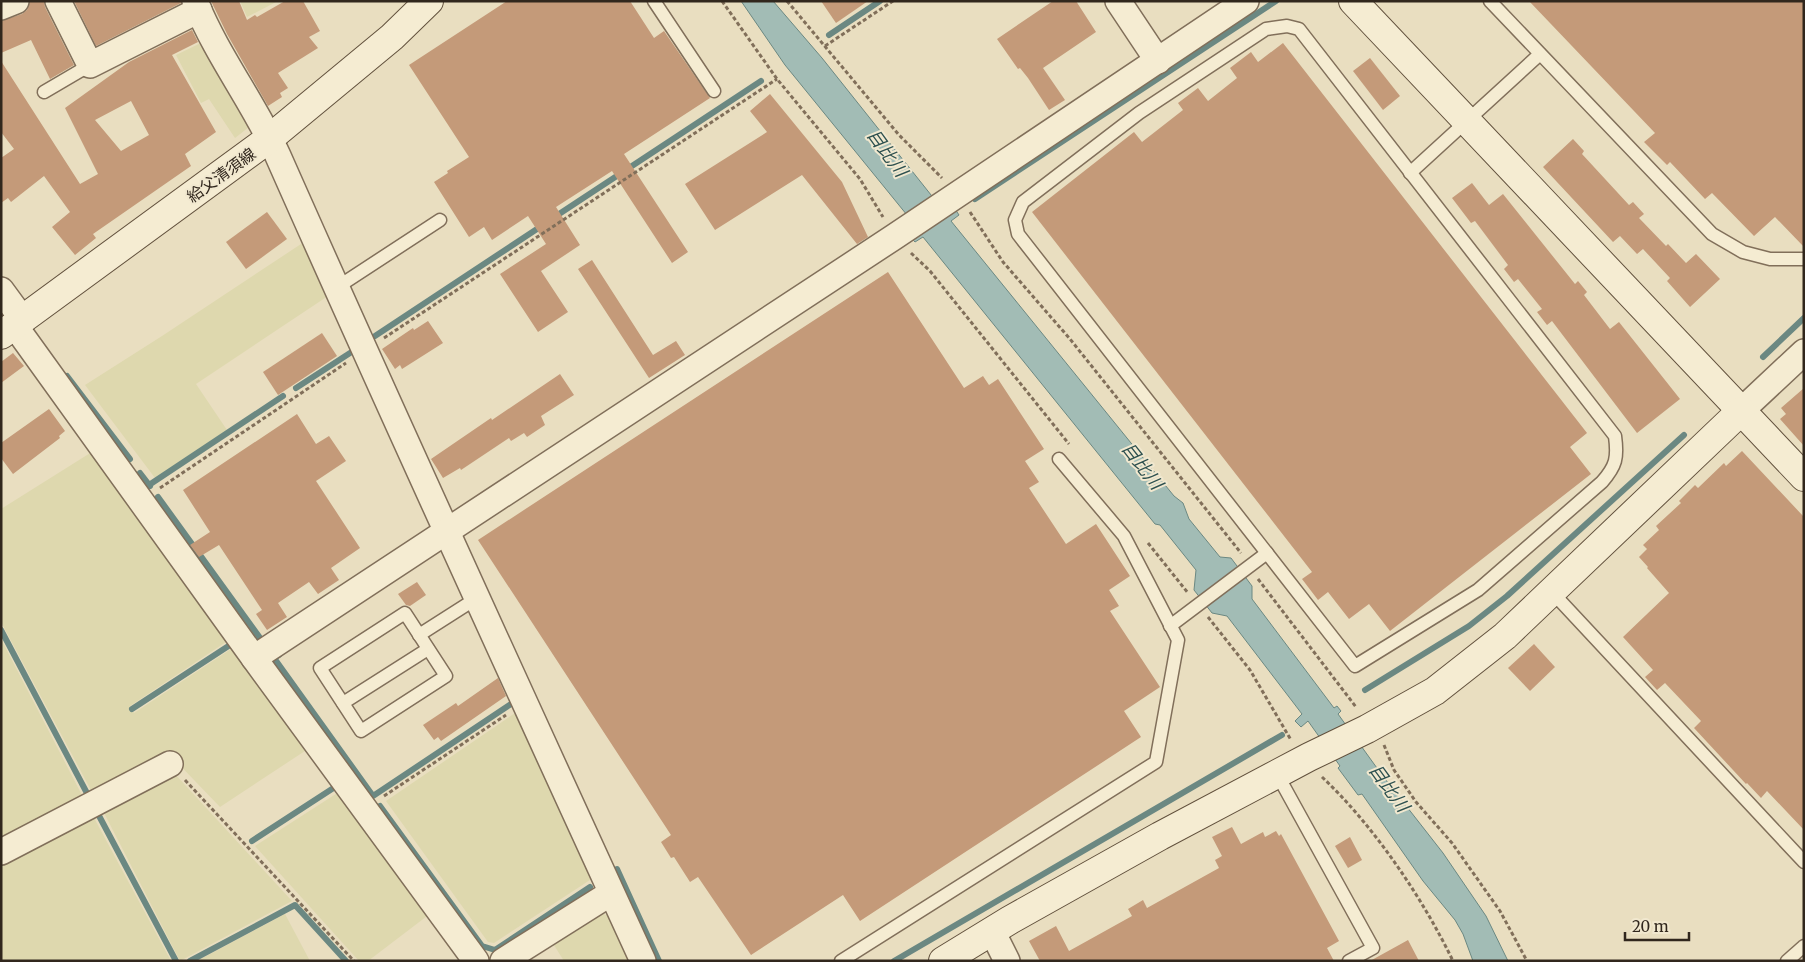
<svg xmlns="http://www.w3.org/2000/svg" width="1805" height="962" viewBox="0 0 1805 962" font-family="Merriweather,'Noto Sans JP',serif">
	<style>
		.farmland { fill: #ded8ae }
		.water { fill: #a2bcb5; stroke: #6b8882 }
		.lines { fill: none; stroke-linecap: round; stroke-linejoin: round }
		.stream { stroke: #6b8882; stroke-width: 6 }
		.building { fill: #c49a79; fill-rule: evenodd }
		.lane-casing { stroke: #816f5a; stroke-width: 15 }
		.street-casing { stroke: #816f5a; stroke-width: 28 }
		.secondary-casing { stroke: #62513d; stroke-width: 30 }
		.path { stroke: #816f5a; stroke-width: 3; stroke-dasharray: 4 2.5; stroke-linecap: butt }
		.lane { stroke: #f5ecd2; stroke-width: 12 }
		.street { stroke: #f5ecd2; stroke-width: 25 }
		.secondary { stroke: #f5ecd2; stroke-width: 28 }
		.labels { text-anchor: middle; stroke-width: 4; stroke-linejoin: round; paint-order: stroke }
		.street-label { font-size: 16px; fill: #31271d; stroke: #f1e8cf }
		.water-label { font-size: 18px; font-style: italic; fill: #2d504f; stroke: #f1e8cf }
	</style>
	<rect width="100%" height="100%" fill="#e9dec0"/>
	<g class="farmland">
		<path d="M240 1H278L247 17Z"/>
		<path d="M207 40 246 116 249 127 235 138 209 99 201 103 176 55Z"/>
		<path d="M304 242 328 296 196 384 227 430 155 478 85 385 162 336Z"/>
		<path d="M95 450 232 638 130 706 134 713 237 645 311 747 220 807 169 754 93 794 1 622V509Z"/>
		<path d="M1 639 84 799 1 842Z"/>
		<path d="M518 711 593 878 494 943 488 942 386 801Z"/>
		<path d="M174 773 292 901 180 961 102 809Z"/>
		<path d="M342 790 431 913 368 961H359L255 846Z"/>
		<path d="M92 814 171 961H1V862Z"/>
		<path d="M596 911 611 917 631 961H564L552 942Z"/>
		<path d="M285 914 310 961H197Z"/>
	</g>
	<path class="water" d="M741 1H773L822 58 947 215 955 209 959 215 951 221 1174 496 1183 503 1189 519 1220 557 1231 558 1252 586V599L1334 708 1337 706 1341 711 1338 714 1382 775 1443 853 1486 916 1508 961H1473L1463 934 1455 920 1423 881 1362 794 1358 795 1338 768 1340 766 1308 721 1301 727 1295 721 1302 714 1227 616 1212 613 1194 590 1196 570 1160 525 1155 524 923 237 915 242 911 238 920 231 785 65Z"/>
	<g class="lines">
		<g class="stream">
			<path d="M829 35 880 1"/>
			<path d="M975 199 1276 1"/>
			<path d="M553 218 761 81"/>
			<path d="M375 336 543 225"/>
			<path d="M1763 357 1804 318"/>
			<path d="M67 376 130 459"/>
			<path d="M296 388 350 353"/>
			<path d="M140 473 150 486"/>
			<path d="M149 485 283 396"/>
			<path d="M158 497 263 642"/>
			<path d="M1 630 89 797"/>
			<path d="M279 655 274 658 373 796 511 704"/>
			<path d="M1365 690 1469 626 1507 596 1684 435"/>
			<path d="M132 709 230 645"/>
			<path d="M380 806 482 946 495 950 590 887"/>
			<path d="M97 812 176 961"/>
			<path d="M252 841 335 787"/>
			<path d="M617 869 659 961"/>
			<path d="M190 961 295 905 346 961"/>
			<path d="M894 961 1282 735"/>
		</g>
	</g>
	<g class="building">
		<path d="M33 1H44L45 7 74 65 50 79 31 40 1 53V21L22 14 27 10 30 2Z"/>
		<path d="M74 1H181V3L96 46Z"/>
		<path d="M211 1H239L247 20 255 15 257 17 285 1H303L320 31 309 37 318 48 278 73 288 88 280 93 282 97 268 106 227 34Z"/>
		<path d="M507 1H630L654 38 664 31 710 98 624 154 688 252 672 263 612 171 556 207 580 245 541 271 568 312 538 332 500 274 546 244 528 216 492 240 484 227 469 237 434 182 448 173 447 171 469 157 409 65Z"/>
		<path d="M821 1H868L836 23Z"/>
		<path d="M1053 1H1076L1096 32 1043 68 1065 100 1049 110 1028 78 1020 68 1018 69 997 39Z"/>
		<path d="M1529 1H1804V247L1775 217 1754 236 1712 193 1705 199 1670 162 1667 165 1644 142 1655 133Z"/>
		<path d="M192 30 198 42 172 55 216 132 185 154 191 166 93 234 96 238 75 255 52 227 70 212 44 176 11 202 8 198 1 203V158L14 149 1 132V61L80 184 98 174 65 108 129 62ZM131 101 149 135 121 151 95 120Z"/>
		<path d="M1283 43 1587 433 1570 447 1591 474 1390 631 1369 604 1349 619 1328 592 1318 600 1302 579 1312 572 1032 212 1134 132 1142 142 1183 110 1178 103 1198 88 1208 101 1237 78 1230 68 1251 52 1258 62Z"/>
		<path d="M1370 58 1400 96 1383 110 1353 71Z"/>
		<path d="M770 94 842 182 868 237 857 244 802 175 715 230 685 184 767 132 750 111Z"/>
		<path d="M1573 139 1584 151 1582 154 1629 205 1633 202 1644 214 1639 218 1666 246 1668 244 1686 263 1696 254 1720 279 1690 307 1667 281 1670 278 1643 249 1637 254 1620 236 1613 242 1543 167Z"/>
		<path d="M1472 183 1489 205 1503 194 1575 284 1578 281 1587 292 1584 295 1610 329 1619 322 1680 399 1637 433 1552 321 1547 325 1537 312 1542 309 1518 279 1514 282 1504 269 1508 265 1475 221 1471 223 1452 198Z"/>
		<path d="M267 212 287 239 246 269 226 242Z"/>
		<path d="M592 260 653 355 676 341 685 355 649 378 578 269Z"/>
		<path d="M888 272 964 388 983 376 989 385 998 379 1044 449 1025 461 1039 482 1029 488 1066 544 1096 524 1130 576 1109 590 1119 606 1110 611 1160 687 1124 711 1141 737 860 921 843 895 751 955 698 877 690 882 674 857 671 858 661 842 671 835 478 540Z"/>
		<path d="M428 321 443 343 402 369 400 365 395 369 382 349 413 328 414 330Z"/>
		<path d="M322 333 337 356 278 395 263 372Z"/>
		<path d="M13 353 24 366 1 383V362Z"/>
		<path d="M560 374 574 395 541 416 545 425 527 437 524 433 511 441 509 438 461 470 460 468 443 478 431 459 491 418 492 420Z"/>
		<path d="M1804 388V446L1780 419 1786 414 1781 408Z"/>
		<path d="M49 409 65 431 59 436 60 438 13 474 1 458V443Z"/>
		<path d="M297 414 316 444 329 436 346 461 316 481 360 548 331 568 339 580 318 594 309 582 278 603 287 617 267 630 256 614 262 610 219 545 199 557 190 545 210 532 183 490Z"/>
		<path d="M1742 451 1804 517V830L1767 791 1761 798 1747 783 1746 784 1694 728 1701 721 1665 683 1657 690 1645 677 1653 670 1623 637 1669 593 1647 568 1648 567 1639 557 1647 549 1643 545 1659 530 1656 526 1681 503 1679 501 1695 485 1698 488 1724 463 1726 466Z"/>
		<path d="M417 582 426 595 410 606 406 605 398 594Z"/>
		<path d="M1534 644 1555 667 1530 691 1508 668Z"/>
		<path d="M498 678 506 696 441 741 438 737 434 740 423 725 456 703 458 706Z"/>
		<path d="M1232 827 1241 844 1263 832 1265 837 1276 831 1279 836 1281 834 1339 941 1327 948 1334 961H1040L1029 941 1056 926 1069 951 1132 916 1128 909 1143 900 1147 908 1219 868 1215 860 1222 856 1212 837Z"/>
		<path d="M1350 837 1362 860 1348 868 1335 846Z"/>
		<path d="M1408 940 1419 961H1370L1399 945Z"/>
	</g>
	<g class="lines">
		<defs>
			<g id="lane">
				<path d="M654 1 714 91"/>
				<path d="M1490 1 1712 234 1743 252 1770 259H1804"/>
				<path d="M1287 26 1299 29 1615 436C1618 458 1616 466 1602 482L1478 590 1355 666 1018 234 1015 220 1023 202 1139 113 1266 29Z"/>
				<path d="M44 92 90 65"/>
				<path d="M1410 173 1540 54"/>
				<path d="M336 288 440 220"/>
				<path d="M1552 592 1804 862"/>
				<path d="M405 613 446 676 361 731 320 668Z"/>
				<path d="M1170 626 1267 553"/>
				<path d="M419 635 477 598"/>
				<path d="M343 703 428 649"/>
				<path d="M1277 774 1373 948 1349 961"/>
				<path d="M841 961 1156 762 1178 640 1124 536 1059 459"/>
				<path d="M1787 961 1804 946"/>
			</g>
			<g id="street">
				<path d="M58 1 90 65 199 10"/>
				<path d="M195 1C217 56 254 103 278 156 397 425 520 693 643 961"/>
				<path d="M1118 1 1158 61"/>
				<path d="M1 7 16 1"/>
				<path d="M1 290 23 320"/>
				<path d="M15 326 254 658 476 961"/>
				<path d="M1741 411 1804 352"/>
				<path d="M254 658 894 237 1246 1"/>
				<path d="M1 852 170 764"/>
				<path d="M992 931 1007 961"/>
				<path d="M503 961 611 893"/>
			</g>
			<g id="secondary">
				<path d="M1353 1 1804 477"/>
				<path d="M1 335 270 138 392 37 429 1"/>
				<path d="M943 961 1010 920 1160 836 1309 757 1367 729 1435 691 1505 636 1741 411"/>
			</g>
		</defs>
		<use href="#lane" class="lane-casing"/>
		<use href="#street" class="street-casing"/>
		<use href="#secondary" class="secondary-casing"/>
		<g class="path">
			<path d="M722 1 777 79 860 179 883 217"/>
			<path d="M787 1 899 135 942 178"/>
			<path d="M825 46 893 1"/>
			<path d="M970 212 1003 262 1070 339 1241 553"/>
			<path d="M911 253 930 271 1069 444"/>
			<path d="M384 338 777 79"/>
			<path d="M160 488 346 363"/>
			<path d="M1148 543 1188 593"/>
			<path d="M1258 579 1356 707"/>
			<path d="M1208 617 1250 670 1291 740"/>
			<path d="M1384 745 1394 770 1416 802 1452 843 1500 911 1527 961"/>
			<path d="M1322 777C1374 826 1422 897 1453 961"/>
			<path d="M185 780 354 961"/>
			<path d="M384 796 506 715"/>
		</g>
		<use href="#lane" class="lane"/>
		<use href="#street" class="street"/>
		<use href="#secondary" class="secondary"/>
	</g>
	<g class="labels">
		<g class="street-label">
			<text transform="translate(221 175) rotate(-36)" y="6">給父清須線</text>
		</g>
		<g class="water-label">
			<text transform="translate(887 153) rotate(54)" y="6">目比川</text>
			<text transform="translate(1142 466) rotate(52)" y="6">目比川</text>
			<text transform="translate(1389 788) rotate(54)" y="6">目比川</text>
		</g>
	</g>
	<rect width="1805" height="962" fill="none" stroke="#31271d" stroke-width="5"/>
	<path d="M1625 932v8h64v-8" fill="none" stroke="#31271d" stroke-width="2.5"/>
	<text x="1632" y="932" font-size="15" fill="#31271d" stroke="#f1e8cf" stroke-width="4" paint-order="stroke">20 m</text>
</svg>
